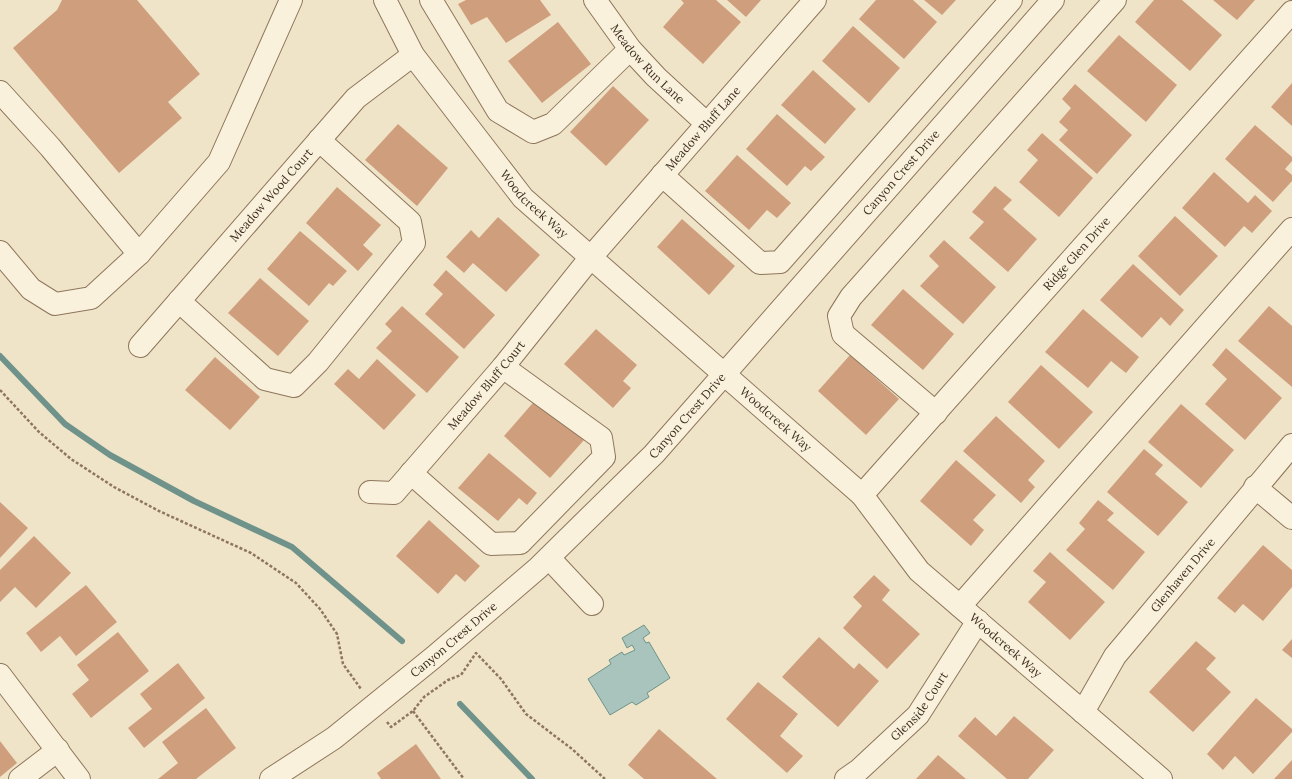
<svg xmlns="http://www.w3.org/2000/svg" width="1292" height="779" viewBox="0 0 1292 779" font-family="Lora,serif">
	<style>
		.water { fill: #a9c4bc; stroke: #6f938a }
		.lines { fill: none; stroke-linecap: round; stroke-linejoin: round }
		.stream { stroke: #6f938a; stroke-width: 6 }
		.building { fill: #cf9f7d }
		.minor-casing { stroke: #8d765c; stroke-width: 24 }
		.path { stroke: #8d765c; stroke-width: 2.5; stroke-dasharray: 3 2; stroke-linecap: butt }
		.minor { stroke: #faf1dc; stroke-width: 22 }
		.labels { text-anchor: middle; stroke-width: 3; stroke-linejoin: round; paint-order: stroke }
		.street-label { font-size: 12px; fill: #3d2e20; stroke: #f7eed8 }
	</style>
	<rect width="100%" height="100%" fill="#f0e4c8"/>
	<path class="water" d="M644 625 650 633 643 638 646 643 649 642 670 678 647 693 649 697 636 705 632 702 610 715 588 679 611 664 609 660 622 652 624 655 635 650 632 645 627 648 622 638Z"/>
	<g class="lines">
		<g class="stream">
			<path d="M0 356 65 424 110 455 194 501 292 547 402 641"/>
			<path d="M460 704 532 779"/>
		</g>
	</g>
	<g class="building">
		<path d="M62 0H137L200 74 168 102 182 118 119 173 13 48 57 10Z"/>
		<path d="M466 0H540L551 15 506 43 487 17 471 25 458 4Z"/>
		<path d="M681 0H716L741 22 703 64 663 27 684 3Z"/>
		<path d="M727 0H761L746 17Z"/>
		<path d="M876 0H913L937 22 904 59 859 19Z"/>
		<path d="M924 0H956L942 15Z"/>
		<path d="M1154 0H1182L1222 35 1190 71 1135 22Z"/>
		<path d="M1213 0H1255L1237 20Z"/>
		<path d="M558 22 591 64 542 103 508 61Z"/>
		<path d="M853 26 900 68 869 103 822 61Z"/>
		<path d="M1119 35 1177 85 1146 122 1087 71Z"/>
		<path d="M813 70 856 109 825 144 781 105Z"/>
		<path d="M1292 83V126L1271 107Z"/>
		<path d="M1075 84 1132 135 1097 174 1059 140 1068 130 1059 122 1071 108 1062 99Z"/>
		<path d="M613 86 649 120 606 166 570 132Z"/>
		<path d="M777 114 825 157 811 171 805 166 787 186 746 149Z"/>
		<path d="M398 124 448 168 417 206 365 160Z"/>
		<path d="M1255 125 1292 157V161L1285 169 1292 175V181L1273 202 1225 159Z"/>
		<path d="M1042 133 1093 178 1059 217 1019 182 1038 160 1027 150Z"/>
		<path d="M737 155 791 203 777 218 767 210 749 230 705 191Z"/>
		<path d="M1214 172 1248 203 1255 195 1272 211 1252 233 1244 226 1225 247 1182 208Z"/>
		<path d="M995 186 1012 200 1003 209 1037 239 1008 272 969 238 984 222 972 212Z"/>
		<path d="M337 187 381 225 363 245 373 254 358 271 306 223Z"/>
		<path d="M1175 216 1218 256 1180 296 1138 256Z"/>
		<path d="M498 217 540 255 506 292 473 263 464 273 446 257 471 230 479 238Z"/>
		<path d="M682 219 735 266 709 295 657 247Z"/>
		<path d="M300 231 347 271 333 286 329 283 309 306 267 269Z"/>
		<path d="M944 240 996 287 963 324 920 286 939 266 929 256Z"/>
		<path d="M1133 264 1184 310 1170 326 1161 317 1142 338 1100 300Z"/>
		<path d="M446 270 495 315 464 349 425 314 443 294 433 285Z"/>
		<path d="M260 278 309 321 278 356 228 313Z"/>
		<path d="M903 289 954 334 923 370 871 325Z"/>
		<path d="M402 306 459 357 427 393 376 348 392 331 385 324Z"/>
		<path d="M1269 306 1292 326V387L1238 341Z"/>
		<path d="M1083 309 1139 357 1126 373 1111 361 1088 388 1045 352Z"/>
		<path d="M596 329 637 365 623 381 631 388 613 408 564 364Z"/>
		<path d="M1226 348 1282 398 1245 440 1205 404 1227 379 1212 365Z"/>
		<path d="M850 355 899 399 866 435 818 391Z"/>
		<path d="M215 357 260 397 230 430 185 390Z"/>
		<path d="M377 359 416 395 384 430 334 384 348 369 359 379Z"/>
		<path d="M1041 365 1093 412 1059 449 1008 402Z"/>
		<path d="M538 397 585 439 550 478 504 436Z"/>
		<path d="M1181 404 1234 450 1201 488 1148 442Z"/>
		<path d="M996 416 1045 461 1028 480 1035 487 1021 503 963 451Z"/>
		<path d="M1144 449 1163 465 1155 474 1188 502 1158 536 1107 492Z"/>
		<path d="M489 453 537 493 527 505 519 498 498 521 458 488Z"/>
		<path d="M956 460 996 495 973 520 984 530 971 546 920 501Z"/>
		<path d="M1098 500 1114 513 1107 520 1145 552 1113 590 1066 550 1085 529 1079 523Z"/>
		<path d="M0 502 28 528 0 558Z"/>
		<path d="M429 520 480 566 465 582 456 574 438 594 396 556Z"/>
		<path d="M34 536 71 573 36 608 15 587 0 602V570Z"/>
		<path d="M1263 545 1292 570V587L1263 621 1243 604 1235 613 1217 598Z"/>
		<path d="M1050 552 1105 602 1070 640 1028 602 1046 582 1033 571Z"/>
		<path d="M874 575 890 590 882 600 920 634 887 669 843 628 862 606 853 597Z"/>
		<path d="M86 585 117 622 76 656 60 636 41 652 26 633Z"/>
		<path d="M118 632 149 671 91 718 72 694 89 680 77 665Z"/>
		<path d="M819 637 854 669 859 663 879 681 838 727 782 677Z"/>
		<path d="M1292 639V658L1282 650Z"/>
		<path d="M1196 641 1216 658 1206 669 1231 692 1193 732 1149 692Z"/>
		<path d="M178 663 205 698 144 748 128 728 152 709 140 694Z"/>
		<path d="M758 682 798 714 780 736 803 756 787 773 726 719Z"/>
		<path d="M1256 698 1292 729V732L1253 774 1235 756 1223 770 1207 754Z"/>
		<path d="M206 708 236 748 196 779H158L178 763 162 742Z"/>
		<path d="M1014 716 1054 750 1028 779H1007L958 736 975 717 996 736Z"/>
		<path d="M659 729 717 779H644L628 765Z"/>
		<path d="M0 741 17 763 0 777Z"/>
		<path d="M416 744 441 779H381L377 773Z"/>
		<path d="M938 755 966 779H916Z"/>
		<path d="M1292 760V779H1274Z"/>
	</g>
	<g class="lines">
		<defs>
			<g id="minor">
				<path id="s1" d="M385 0 413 55 523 198 862 495 919 571 1161 779"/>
				<path d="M431 0 498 111 533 132 553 124 630 49"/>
				<path id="s2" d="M595 0 630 49 656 77 706 123"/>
				<path d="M0 92 50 147 139 254"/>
				<path d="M662 175 760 263 780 262 1011 0"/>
				<path d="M0 252 31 289 55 304 91 298 139 254 219 162 291 0"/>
				<path d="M179 301 265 379 294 386 318 362 414 243 410 222 319 140"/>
				<path id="s3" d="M140 346 356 98 413 55"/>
				<path d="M936 413 843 334 839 316 851 297 1115 0"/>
				<path d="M411 473 491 544 520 543 604 457 601 438 503 367"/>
				<path d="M1255 487 1292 518"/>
				<path id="s4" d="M370 492 394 493 503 367 591 257 815 0"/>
				<path id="s5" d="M862 495 1292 12"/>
				<path d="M549 558 592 604"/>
				<path d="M960 606 1292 229"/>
				<path d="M0 675 79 779"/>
				<path id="s6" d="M1083 712 1115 656 1292 445"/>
				<path d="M20 779 58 750"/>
				<path id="s7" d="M271 779 334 738 434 657 538 568 654 454 1053 0"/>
				<path id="s8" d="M846 779 859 770 918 715 978 621"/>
			</g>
		</defs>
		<use href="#minor" class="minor-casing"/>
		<g class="path">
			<path d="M0 390 39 432 71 459 114 487 159 511 251 553 296 583 320 609 337 634 343 664 361 689"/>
			<path d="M413 711 464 779"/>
			<path d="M387 722 391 727 413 711 424 697 448 680 461 675 476 653 501 679 526 714 572 749 605 779"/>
		</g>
		<use href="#minor" class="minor"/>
	</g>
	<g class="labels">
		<g class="street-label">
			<text dy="4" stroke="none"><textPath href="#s2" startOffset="83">Meadow Run Lane</textPath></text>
			<text dy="4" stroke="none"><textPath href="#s4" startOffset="502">Meadow Bluff Lane</textPath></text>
			<text dy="4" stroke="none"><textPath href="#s7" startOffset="878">Canyon Crest Drive</textPath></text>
			<text dy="4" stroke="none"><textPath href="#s3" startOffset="200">Meadow Wood Court</textPath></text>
			<text dy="4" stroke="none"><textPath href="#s1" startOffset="254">Woodcreek Way</textPath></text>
			<text dy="4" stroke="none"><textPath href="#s5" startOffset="323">Ridge Glen Drive</textPath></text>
			<text dy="4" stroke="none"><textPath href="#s4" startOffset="166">Meadow Bluff Court</textPath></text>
			<text dy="4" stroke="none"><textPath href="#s7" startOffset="554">Canyon Crest Drive</textPath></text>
			<text dy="4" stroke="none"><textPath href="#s1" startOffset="578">Woodcreek Way</textPath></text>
			<text dy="4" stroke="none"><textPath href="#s6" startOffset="170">Glenhaven Drive</textPath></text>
			<text dy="4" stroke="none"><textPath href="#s7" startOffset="230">Canyon Crest Drive</textPath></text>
			<text dy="4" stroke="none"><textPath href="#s1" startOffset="902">Woodcreek Way</textPath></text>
			<text dy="4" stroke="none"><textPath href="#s8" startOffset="104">Glenside Court</textPath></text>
		</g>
	</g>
</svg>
